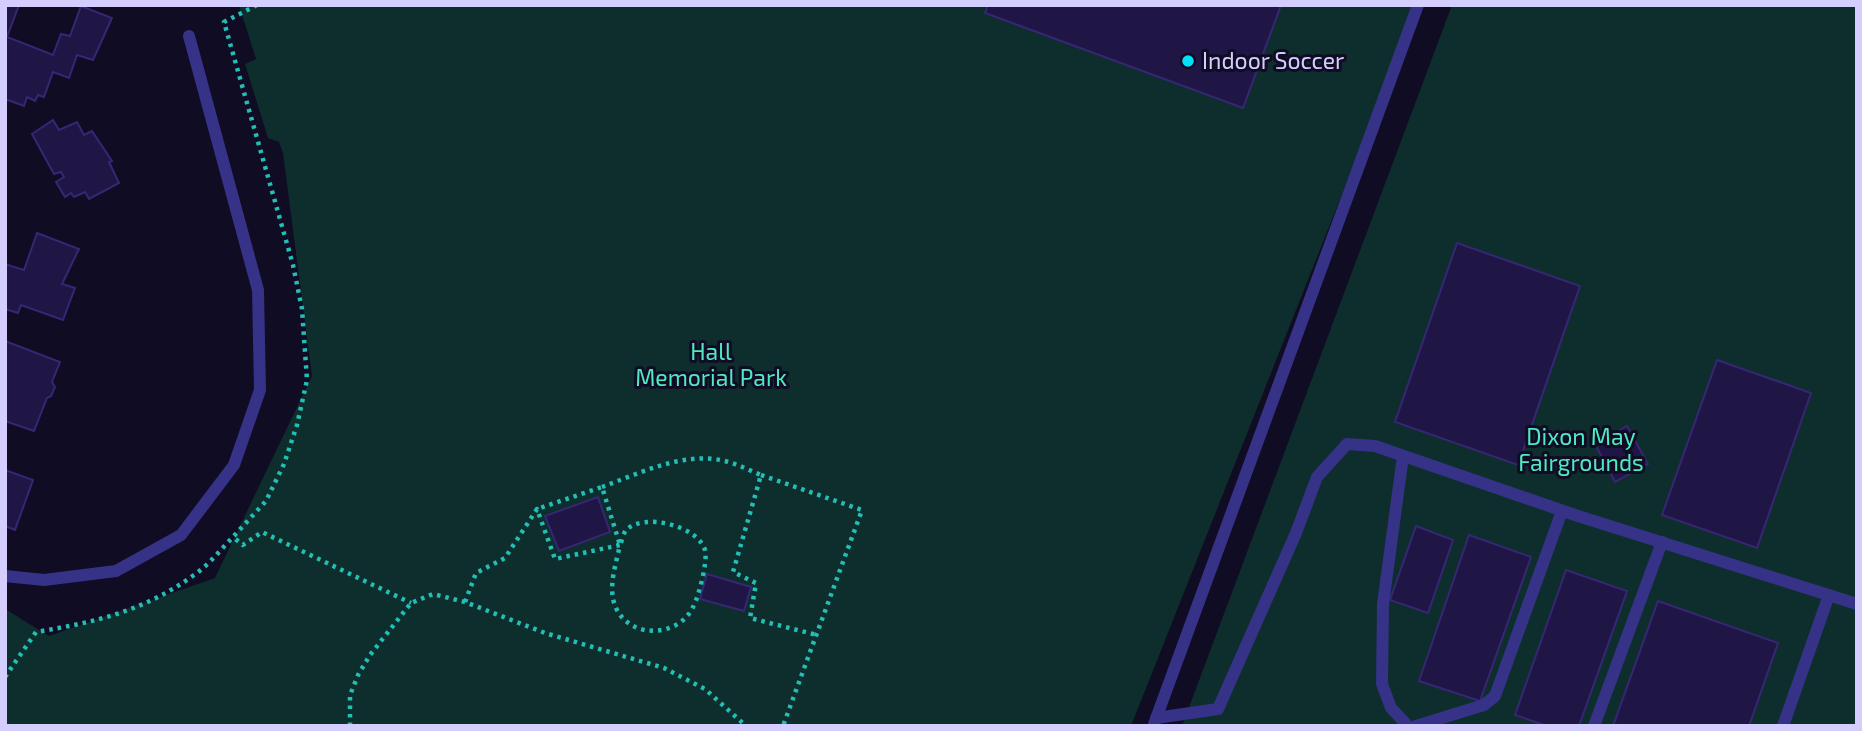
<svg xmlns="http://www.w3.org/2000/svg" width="1862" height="731" viewBox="0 0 1862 731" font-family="'Exo 2',sans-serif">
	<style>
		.green { fill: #0e2e2d }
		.building { fill: #201646; stroke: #362674; stroke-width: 2 }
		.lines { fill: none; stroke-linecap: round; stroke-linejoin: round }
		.path { stroke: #23beb5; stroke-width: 4.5; stroke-dasharray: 3.5 5; stroke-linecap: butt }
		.service { stroke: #363287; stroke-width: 12 }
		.poi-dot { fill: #00e0f9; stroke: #100c24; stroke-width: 2.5 }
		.labels { text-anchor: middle; stroke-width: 6; stroke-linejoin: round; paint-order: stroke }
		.poi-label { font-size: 23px; fill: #d4ceff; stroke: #100c24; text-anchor: start }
		.park-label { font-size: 23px; fill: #4feac3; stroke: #100c24 }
	</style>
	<rect width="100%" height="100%" fill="#100c24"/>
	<g class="green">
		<path d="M239 5H1417L1131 726H5V609L49 636 215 578 312 376 283 153 279 142 268 138 245 64 256 59Z"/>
		<path d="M1452 5H1857V726H1182Z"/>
	</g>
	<g class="building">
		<path d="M5 5H19L7 37 53 55 61 34 70 36 81 6 112 18 93 60 77 55 69 78 53 72 44 97 38 95 35 101 27 97 24 106 5 99Z"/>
		<path d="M988 5H1281L1243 108 985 13Z"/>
		<path d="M53 120 59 130 77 122 84 135 92 131 112 161 109 162 119 183 89 199 85 192 74 197 71 193 65 197 56 182 64 177 61 172 54 174 32 134Z"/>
		<path d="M37 233 79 249 62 284 75 288 63 320 21 305 18 313 5 309V264L24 270Z"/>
		<path d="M1457 243 1580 286 1518 465 1395 422Z"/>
		<path d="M5 341 60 362 52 382 55 387 51 396 47 398 34 431 5 421Z"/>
		<path d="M1717 360 1811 393 1757 548 1662 515Z"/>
		<path d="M1627 426 1648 464 1615 482 1595 444Z"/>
		<path d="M5 470 33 480 15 530 5 526Z"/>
		<path d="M598 497 610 532 559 551 545 516Z"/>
		<path d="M1416 526 1453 540 1428 613 1390 600Z"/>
		<path d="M1469 535 1531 557 1480 701 1419 681Z"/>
		<path d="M1566 570 1627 591 1579 726H1547L1515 715Z"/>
		<path d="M707 574 751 587 744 611 700 599Z"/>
		<path d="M1658 601 1778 643 1749 726H1613Z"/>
	</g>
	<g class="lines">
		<g class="path">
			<path d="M257 5 224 22 293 265 302 309 307 380 297 425 284 464 266 501 233 537 243 545 262 532 411 603"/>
			<path d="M761 475 862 510 783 726"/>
			<path d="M602 487C640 473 684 451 725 461 737 464 749 470 761 475L733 572 756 583 750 618 817 635"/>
			<path d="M465 602 476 573 505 558 537 509 555 559 620 545C616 564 607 589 616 608 631 640 679 637 693 607 699 596 708 561 705 550 698 526 644 512 626 530 623 534 622 541 620 545L602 487 537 509"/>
			<path d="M5 677 36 632C96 622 144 611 194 575 209 565 221 549 233 537"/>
			<path d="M350 726V695L358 675 370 655 411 603 433 594 465 602 545 633 664 668 705 689 746 726"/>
		</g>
		<g class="service">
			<path d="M1403 456 1383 604 1382 684 1391 708 1408 726"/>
			<path d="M5 576 44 580 116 571 181 535 234 465 260 390 258 290 189 36"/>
			<path d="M1156 718 1218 709 1296 533 1317 477 1347 444 1375 446 1575 515 1857 604"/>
			<path d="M1154 724 1418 5"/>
			<path d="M1416 726 1484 705 1495 696 1562 511"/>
			<path d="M1594 726 1662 542"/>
			<path d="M1783 726 1829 595"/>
		</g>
	</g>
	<circle class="poi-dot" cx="1188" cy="61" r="7"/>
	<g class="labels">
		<g class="poi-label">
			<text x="1202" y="69">Indoor Soccer</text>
		</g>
		<g class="park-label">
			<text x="711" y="360">Hall<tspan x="711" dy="26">Memorial Park</tspan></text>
			<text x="1581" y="445">Dixon May<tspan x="1581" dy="26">Fairgrounds</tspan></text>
		</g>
	</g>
	<rect width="1862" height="731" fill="none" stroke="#d4ceff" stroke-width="14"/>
</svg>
